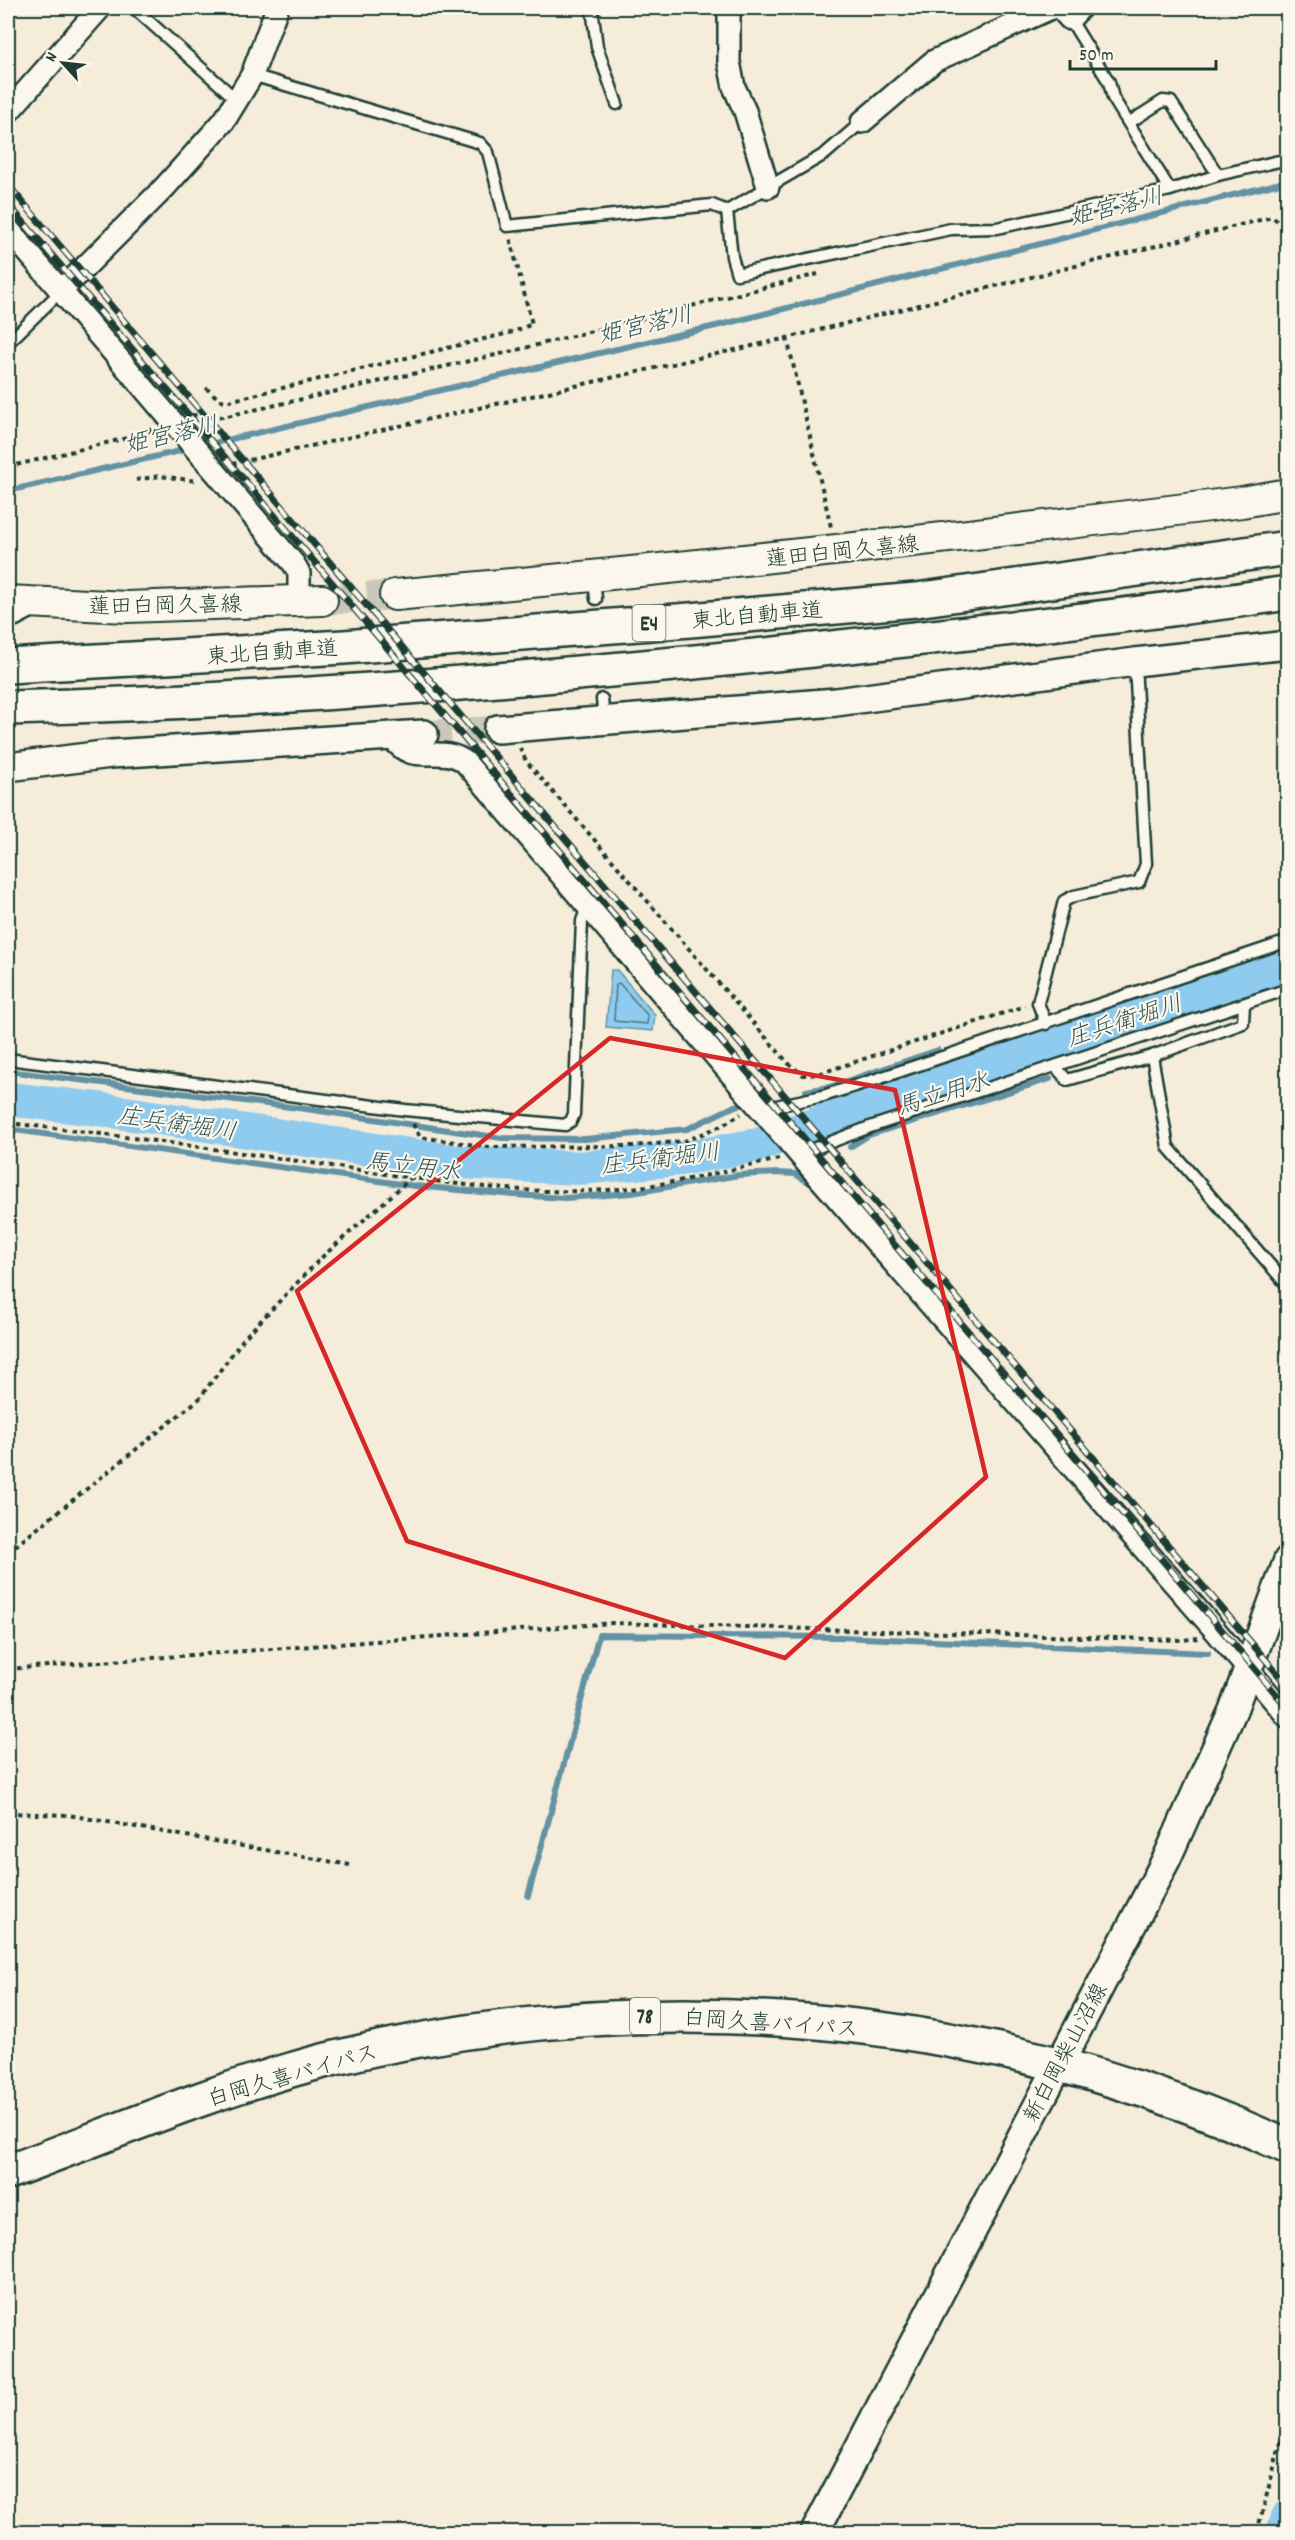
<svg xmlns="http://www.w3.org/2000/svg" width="1295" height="2540" viewBox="0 0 1295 2540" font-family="Dekko,'Klee One',sans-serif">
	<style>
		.water { fill: #8ecbee; stroke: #6292a4; stroke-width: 1.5 }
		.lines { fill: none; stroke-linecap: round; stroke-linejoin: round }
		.shore { stroke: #4b767e; stroke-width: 1.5 }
		.stream { stroke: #6292a4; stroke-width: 6 }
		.river { stroke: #8ecbee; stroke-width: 34 }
		.tertiary-tunnel { stroke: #cac9b9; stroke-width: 27; stroke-dasharray: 27 14; stroke-linecap: butt }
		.secondary-tunnel { stroke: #cac9b9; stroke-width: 30; stroke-dasharray: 30 15; stroke-linecap: butt }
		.service-casing { stroke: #1f3d34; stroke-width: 15 }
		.minor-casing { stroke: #1f3d34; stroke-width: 26 }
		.tertiary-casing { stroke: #1f3d34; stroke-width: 32 }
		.secondary-casing { stroke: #1f3d34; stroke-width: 34 }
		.primary-casing { stroke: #1f3d34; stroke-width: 38 }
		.motorway-casing { stroke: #1f3d34; stroke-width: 38 }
		.path { stroke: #1f3d34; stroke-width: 4; stroke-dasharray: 4.5 4.5; stroke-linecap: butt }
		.service { stroke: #fbf7ec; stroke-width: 10 }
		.minor { stroke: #fbf7ec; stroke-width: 21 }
		.tertiary { stroke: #fbf7ec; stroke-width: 27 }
		.secondary { stroke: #fbf7ec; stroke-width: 30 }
		.primary { stroke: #fbf7ec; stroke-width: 33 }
		.motorway { stroke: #fbf7ec; stroke-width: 33 }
		.rail-casing { stroke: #1f3d34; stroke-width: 7 }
		.rail { stroke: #fbf7ec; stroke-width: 4.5; stroke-dasharray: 14; stroke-linecap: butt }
		.marked { fill: none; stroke: #d62828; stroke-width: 4.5; stroke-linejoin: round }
		.labels { text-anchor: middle; stroke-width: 4.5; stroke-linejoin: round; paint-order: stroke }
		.shield { fill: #fbf7ec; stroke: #61756b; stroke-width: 1.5 }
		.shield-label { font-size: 21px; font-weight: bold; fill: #1f3d34 }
		.street-label { font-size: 22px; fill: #1f3d34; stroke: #fbf7ec }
		.water-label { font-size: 24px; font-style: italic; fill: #355959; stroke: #fbf7ec }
	</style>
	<rect width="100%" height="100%" fill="#f5ecda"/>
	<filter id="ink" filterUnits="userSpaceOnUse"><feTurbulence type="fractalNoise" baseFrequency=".0167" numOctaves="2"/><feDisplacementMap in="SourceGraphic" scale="12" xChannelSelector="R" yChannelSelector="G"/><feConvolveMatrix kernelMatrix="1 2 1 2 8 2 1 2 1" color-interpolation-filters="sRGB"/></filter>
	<g filter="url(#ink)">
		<path class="water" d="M611 970H617L655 1015 653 1031 606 1027Z"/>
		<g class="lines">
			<path class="shore" d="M619 983 648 1016 647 1024 614 1021 616 985Z"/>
			<g class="stream">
				<path d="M8 491 720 325 1288 181"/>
				<path d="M8 1071 306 1109 502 1138 585 1139 687 1129 735 1106 745 1104"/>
				<path d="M806 1091 829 1087 938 1050"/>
				<path d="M8 1129 415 1186 514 1195 565 1198 632 1193 739 1175 778 1173 795 1174 813 1185"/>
				<path d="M850 1147 869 1135 1050 1079"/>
				<path d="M528 1896 599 1635 840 1637 1208 1653"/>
			</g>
			<g class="river">
				<path d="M8 1099 98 1109 457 1162 578 1168 680 1159 758 1145 936 1080 1288 967"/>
				<path d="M1283 2532 1288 2517"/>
			</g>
			<path class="tertiary-tunnel" d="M424 734 498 729"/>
			<path class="secondary-tunnel" d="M322 600 395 595"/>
			<defs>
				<g id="service">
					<path d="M134 8 238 101"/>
					<path d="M592 8 597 47 617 104"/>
					<path d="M1070 19 1109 82 1113 98 1170 190"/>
					<path d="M252 75 480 143 488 152 507 226 712 205 727 211 825 154 862 122"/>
					<path d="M1130 122 1163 101 1171 102 1218 175"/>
					<path d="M727 211 732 257 737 274 951 229 997 228 1170 190 1218 175 1288 159"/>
					<path d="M8 343 62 290"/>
					<path d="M594 578 596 599"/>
					<path d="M8 621 16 620 35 610"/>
					<path d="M602 699 604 720"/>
					<path d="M1046 1024 1038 1003 1064 901 1074 896 1139 882 1146 864 1135 664"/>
					<path d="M1152 1056 1168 1147 1288 1286"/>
					<path d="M8 1059 405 1110 565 1125 571 1121 574 1114 582 921 588 904"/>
					<path d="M1056 1067 1067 1080 1152 1056 1243 1023 1244 1004"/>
					<path d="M762 1109 823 1096 880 1078 1288 941"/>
					<path d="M800 1154 870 1127 1288 989"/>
				</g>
				<g id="minor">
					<path d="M729 8V62L734 87 745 111 768 187"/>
					<path d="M1060 8 1070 19 1080 8"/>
					<path d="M8 112 100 8"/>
					<path d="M862 122 934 61 1051 8"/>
					<path d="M8 229 294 564 299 573V601"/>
					<path d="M62 290 164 188 224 121 252 75 277 8"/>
					<path d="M393 738C412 768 441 743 465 762L811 1168 1215 1630 1288 1717"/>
				</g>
				<g id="tertiary">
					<path d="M498 729 836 702 1135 662 1288 645"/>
					<path d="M8 767 111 754 424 734"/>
					<path d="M815 2532 1167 1858 1233 1710 1288 1560"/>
				</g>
				<g id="secondary">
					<path d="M395 595C678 569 960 537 1242 502L1288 494"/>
					<path d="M8 601 127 607 322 600"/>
				</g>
				<path id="primary" d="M8 2172C113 2133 218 2088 327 2060 649 1980 985 2009 1288 2147"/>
				<g id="motorway">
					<path d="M8 666 344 647 690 620 916 600 1288 548"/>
					<path d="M8 708C276 701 546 678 813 650 971 633 1130 616 1288 593"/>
				</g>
			</defs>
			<use href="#service" class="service-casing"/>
			<use href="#minor" class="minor-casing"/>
			<use href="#tertiary" class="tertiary-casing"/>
			<use href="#secondary" class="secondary-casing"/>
			<use href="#primary" class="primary-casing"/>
			<use href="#motorway" class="motorway-casing"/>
			<g class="path">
				<path d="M787 338 831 527"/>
				<path d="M206 388 220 400 229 401 513 332 532 324 510 238"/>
				<path d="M192 415 223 417 509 352 818 274"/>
				<path d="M232 464 787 338 1272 217 1284 225 1288 238"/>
				<path d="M8 467 143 434 154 428"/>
				<path d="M136 480 160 476 197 481"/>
				<path d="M520 748 526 761 788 1063 803 1075 818 1074 1025 1006"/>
				<path d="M8 1123C118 1135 229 1151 339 1167 428 1180 516 1196 605 1190 664 1187 721 1172 779 1159"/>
				<path d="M413 1124 420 1137 489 1147 634 1146 685 1141 719 1127 741 1114"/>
				<path d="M8 1552 199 1399 244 1338 321 1258 410 1179"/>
				<path d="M8 1669 613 1623 1183 1640 1198 1638"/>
				<path d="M8 1813 68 1815 350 1865"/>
				<path d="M1257 2532 1288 2414"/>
			</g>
			<use href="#service" class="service"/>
			<use href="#minor" class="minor"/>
			<use href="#tertiary" class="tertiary"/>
			<use href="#secondary" class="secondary"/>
			<use href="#primary" class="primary"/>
			<use href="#motorway" class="motorway"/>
			<defs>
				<g id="rail">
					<path d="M8 185 1288 1686"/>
					<path d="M8 204 311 558 1288 1708"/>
				</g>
			</defs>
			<use href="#rail" class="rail-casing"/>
			<use href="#rail" class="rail"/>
		</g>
	</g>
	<path class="marked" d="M610 1038 895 1090 986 1477 785 1658 407 1541 297 1291Z"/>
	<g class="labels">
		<g class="shield">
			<rect x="632.5" y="605" width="33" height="36" rx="4.5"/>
			<rect x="630" y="1998" width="30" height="36" rx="4.5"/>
		</g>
		<g class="shield-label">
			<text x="649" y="630">E4</text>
			<text x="645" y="2023">78</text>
		</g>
		<g class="street-label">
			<text transform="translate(842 550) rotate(-6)" y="8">蓮田白岡久喜線</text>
			<text transform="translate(165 604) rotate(-1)" y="8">蓮田白岡久喜線</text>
			<text transform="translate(757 614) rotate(-5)" y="8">東北自動車道</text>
			<text transform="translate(272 651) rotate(-4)" y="8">東北自動車道</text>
			<text transform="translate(771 2022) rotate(4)" y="8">白岡久喜バイパス</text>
			<text transform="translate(1064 2052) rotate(-62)" y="8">新白岡柴山沼線</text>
			<text transform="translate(292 2074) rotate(-16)" y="8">白岡久喜バイパス</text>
		</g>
		<g class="water-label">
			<text transform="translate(1116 206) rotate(-14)" y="8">姫宮落川</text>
			<text transform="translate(645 324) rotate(-13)" y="8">姫宮落川</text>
			<text transform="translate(171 434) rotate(-13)" y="8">姫宮落川</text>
			<text transform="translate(1124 1020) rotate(-18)" y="8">庄兵衛堀川</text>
			<text transform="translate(943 1093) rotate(-17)" y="8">馬立用水</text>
			<text transform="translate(177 1123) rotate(8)" y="8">庄兵衛堀川</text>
			<text transform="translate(660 1158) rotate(-7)" y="8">庄兵衛堀川</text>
			<text transform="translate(413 1166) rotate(7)" y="8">馬立用水</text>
		</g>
	</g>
	<rect width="1295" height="2540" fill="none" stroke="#fbf7ec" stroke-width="30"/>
	<rect x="15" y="15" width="1265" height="2510" fill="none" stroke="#1f3d34" stroke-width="2" filter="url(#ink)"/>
	<g transform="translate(63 63) rotate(297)" stroke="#fbf7ec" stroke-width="4.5" paint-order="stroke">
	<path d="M0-4.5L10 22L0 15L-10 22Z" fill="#1f3d34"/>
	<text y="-9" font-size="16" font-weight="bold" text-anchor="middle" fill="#1f3d34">N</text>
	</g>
	<path d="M1070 60v9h146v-9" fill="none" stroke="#1f3d34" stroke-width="3"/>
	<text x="1079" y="60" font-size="18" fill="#1f3d34" stroke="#fbf7ec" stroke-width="4.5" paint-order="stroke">50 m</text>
</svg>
